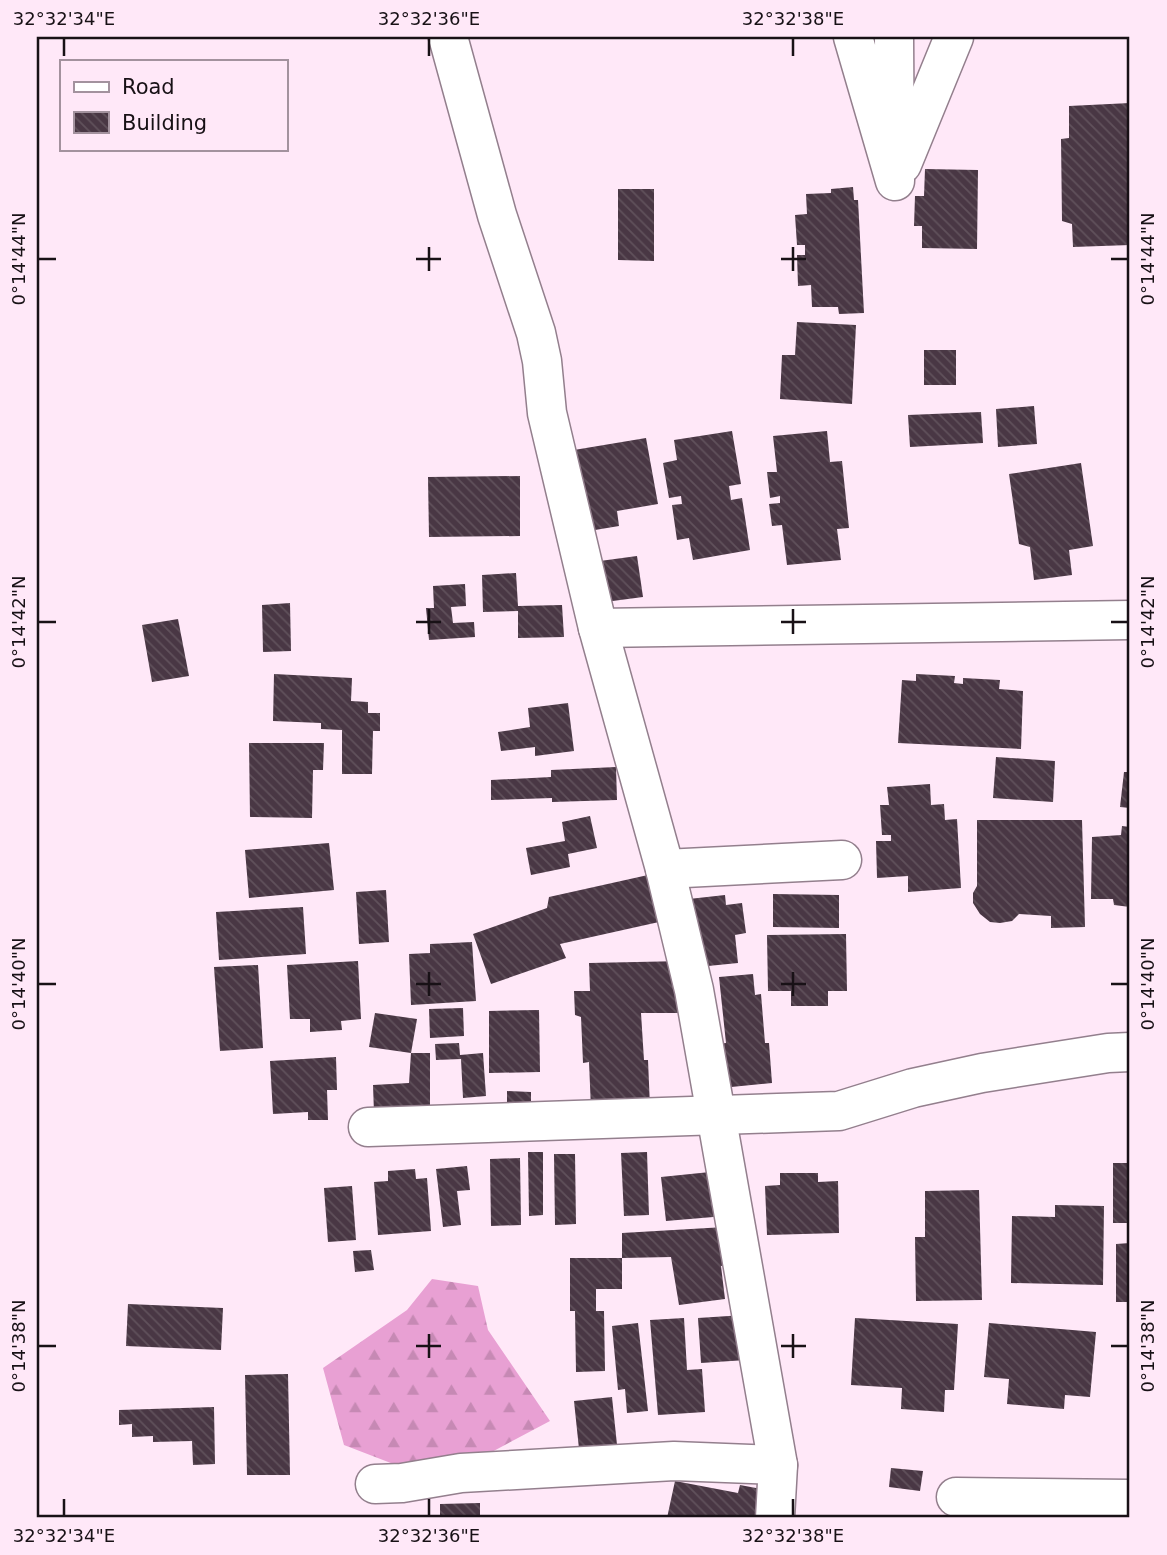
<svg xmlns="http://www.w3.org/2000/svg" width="1167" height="1555" viewBox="0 0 1167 1555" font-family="'DejaVu Sans',sans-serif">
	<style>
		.forest { fill: url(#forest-firs) }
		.building { fill: url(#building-back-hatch) }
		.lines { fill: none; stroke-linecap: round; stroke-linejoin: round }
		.minor-casing { stroke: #937f8d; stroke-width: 41 }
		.minor { stroke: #fff; stroke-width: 38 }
		.ticks { fill: none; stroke: #181116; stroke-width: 2.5 }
		.neatline { fill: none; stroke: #181116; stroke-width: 2.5 }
		.ticks-label { font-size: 18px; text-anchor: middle; fill: #181116 }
	</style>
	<defs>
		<pattern id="forest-firs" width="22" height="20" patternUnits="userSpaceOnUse" patternTransform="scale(1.75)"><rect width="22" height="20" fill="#e8a0d3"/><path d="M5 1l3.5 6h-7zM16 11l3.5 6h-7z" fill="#c689b4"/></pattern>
		<pattern id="building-back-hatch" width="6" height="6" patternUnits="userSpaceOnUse" patternTransform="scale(1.75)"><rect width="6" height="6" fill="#493744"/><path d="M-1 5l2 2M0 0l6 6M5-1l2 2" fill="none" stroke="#60515b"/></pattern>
	</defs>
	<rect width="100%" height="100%" fill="#ffe8f8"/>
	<path class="forest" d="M432 1279 478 1286 488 1330 550 1421 488 1454 409 1470 344 1445 323 1368 407 1310Z"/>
	<g class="building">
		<path d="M1130 103V245L1073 247 1072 224 1062 221 1061 139 1069 138V106Z"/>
		<path d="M925 169 978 170 977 249 922 248V226H914L915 196H924Z"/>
		<path d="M853 187 854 200H858L864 313 839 314 838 307H812L811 285 798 286 797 255H805V245H797L795 215 807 214 806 194 831 193V189Z"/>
		<path d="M618 189H654V261L618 260Z"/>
		<path d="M797 322 856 325 852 404 780 399 782 355H795Z"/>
		<rect x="924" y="350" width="32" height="35"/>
		<path d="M1034 406 1037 444 998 447 996 409Z"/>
		<path d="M981 412 983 443 910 447 908 415Z"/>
		<path d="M732 431 741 484 729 486 731 500 742 498 750 550 693 560 689 538 677 540 672 505 682 504 681 496 669 498 663 463 677 460 674 440Z"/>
		<path d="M827 431 830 462 842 461 849 528 837 529 841 560 787 565 782 525 772 526 769 504 780 503V496L770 498 767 472H777L773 436Z"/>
		<path d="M646 438 658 504 617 511 619 526 589 531 574 450Z"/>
		<path d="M1081 463 1093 546 1069 550 1072 575 1034 580 1030 547 1019 544 1009 474Z"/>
		<path d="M520 476V536L429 537 428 477Z"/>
		<path d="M637 556 643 597 605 602 600 561Z"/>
		<path d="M516 573 518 606 562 605 564 637 518 638V611L483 612 482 575Z"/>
		<path d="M465 584 466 606 451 607 453 623 474 622 475 637 429 640 426 608H434L433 586Z"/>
		<path d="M290 603 291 651 263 652 262 605Z"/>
		<path d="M178 619 189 676 152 682 142 625Z"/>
		<path d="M274 674 352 678 351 701 368 702V713H380V731H373L372 774H342V730L321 729V723L273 721Z"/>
		<path d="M916 674 955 676 954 683 963 684V678L1000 680 999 689 1023 691 1021 749 898 743 902 680 916 681Z"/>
		<path d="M568 703 574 751 535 756V747L501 751 498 732 530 727 528 708Z"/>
		<path d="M249 743H324L323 770H313L312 818 250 817Z"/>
		<path d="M996 757 1055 761 1053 802 993 798Z"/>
		<path d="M616 767 617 800 552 802V798L491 800V780L551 777V770Z"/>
		<path d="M1124 772H1130V808L1120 807Z"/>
		<path d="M930 784 931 805 944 804 945 820 957 819 961 888 908 892V876L877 878 876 841H891V835H882L880 805H889L887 787Z"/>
		<path d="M590 816 597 848 568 854 570 867 531 875 526 848 565 841 562 822Z"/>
		<path d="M977 820H1082L1085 927 1051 928V916L1019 914 1012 921 1000 923 990 922 980 914 973 903V893L977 886Z"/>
		<path d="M1122 826 1130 827V907L1114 905 1113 899H1091L1092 837 1121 835Z"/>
		<path d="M329 843 334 890 249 898 245 850Z"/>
		<path d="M648 875 659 922 560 944 566 958 491 984 473 934 547 908 549 897Z"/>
		<path d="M386 890 389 942 359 944 356 892Z"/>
		<path d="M773 894 839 895V928L773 927Z"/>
		<path d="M725 895 726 905 742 903 746 933 735 935 738 963 698 967 689 899Z"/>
		<path d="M303 907 306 954 219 960 216 912Z"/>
		<path d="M846 934 847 991H828V1006H791V991H768L767 935Z"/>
		<path d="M472 942 476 1001 411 1005 409 954 430 953V944Z"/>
		<path d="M358 961 361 1019 341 1021 342 1030 310 1032V1019H290L287 965Z"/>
		<path d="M684 961 686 1013H641L644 1060H648L650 1107 591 1109 589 1062 583 1063 581 1017 575 1015 574 991H590L589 963Z"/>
		<path d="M258 965 263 1048 220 1051 214 967Z"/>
		<path d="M753 974 755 995 761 994 765 1043H769L772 1083 721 1088 717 1044 726 1043 719 977Z"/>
		<path d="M463 1008 464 1036 430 1038 429 1009Z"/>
		<path d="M539 1010 540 1072 489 1073V1011Z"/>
		<path d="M375 1013 417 1019 411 1053 369 1047Z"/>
		<path d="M459 1043 460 1055 483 1053 486 1096 463 1098 461 1059 436 1060 435 1044Z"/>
		<path d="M411 1053H430V1118L374 1113 373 1085 409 1083Z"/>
		<path d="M336 1057 337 1090H327L328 1120H308V1112L273 1114 270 1061Z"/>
		<path d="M507 1091 531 1092V1111L507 1110Z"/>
		<path d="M528 1152H543V1215L529 1216Z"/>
		<path d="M647 1152 649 1215 624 1216 621 1153Z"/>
		<path d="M554 1154H575L576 1224 555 1225Z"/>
		<path d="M520 1158 521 1225 491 1226 490 1159Z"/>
		<rect x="1113" y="1163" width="17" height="60"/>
		<path d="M467 1166 470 1190 457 1191 461 1225 443 1227 436 1169Z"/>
		<path d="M415 1169 416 1179 427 1178 431 1231 378 1235 374 1182 388 1181V1171Z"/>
		<path d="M720 1171 725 1216 666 1221 661 1177Z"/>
		<path d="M780 1173H818V1182L838 1181 839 1233 767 1235 765 1186 780 1185Z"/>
		<path d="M352 1186 356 1240 328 1242 324 1188Z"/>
		<path d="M979 1190 982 1300 916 1301 915 1237H925V1191Z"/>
		<path d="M1055 1205 1104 1206 1103 1285 1011 1283 1012 1216 1055 1217Z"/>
		<path d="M725 1227 729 1265 721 1266 725 1299 679 1305 671 1257 622 1258V1233Z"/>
		<path d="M1130 1243V1302H1116V1244Z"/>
		<path d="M371 1250 374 1270 355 1272 353 1251Z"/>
		<path d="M570 1258H622V1289H596V1311H604L605 1371 576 1372 575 1311H570Z"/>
		<path d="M128 1304 223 1308 221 1350 126 1346Z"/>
		<path d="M744 1315 746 1360 701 1363 698 1318Z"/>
		<path d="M684 1318 687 1370 702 1369 705 1412 658 1415 650 1320Z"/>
		<path d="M855 1318 958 1324 954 1390H945L944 1412 901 1409 902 1388 851 1385Z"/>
		<path d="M638 1323 648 1411 627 1413 625 1389 618 1390 612 1326Z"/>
		<path d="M989 1323 1096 1332 1090 1397 1065 1395 1064 1409 1007 1404 1009 1379 984 1377Z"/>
		<path d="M288 1374 290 1475H247L245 1375Z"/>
		<path d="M612 1397 619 1464 581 1468 574 1401Z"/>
		<path d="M214 1407 215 1464 193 1465 192 1441 153 1442V1436L132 1437V1424L119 1425V1410Z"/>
		<path d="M891 1468 923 1471 920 1491 889 1487Z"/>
		<path d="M675 1481 738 1493 740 1485 767 1490 762 1518H667Z"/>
		<path d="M480 1503V1518H440V1504Z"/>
	</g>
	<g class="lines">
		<defs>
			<g id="minor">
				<path d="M448 37 497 215 536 333 542 361 547 413 598 628 665 869 694 990 778 1465 775 1518"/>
				<path d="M853 37 895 181 894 37"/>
				<path d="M902 164 954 37"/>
				<path d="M598 628 1130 620"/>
				<path d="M665 869 842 860"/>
				<path d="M368 1127 839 1111 913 1088 982 1073 1108 1053 1130 1052"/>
				<path d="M375 1484 402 1483 461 1473 674 1461 778 1465"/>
				<path d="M956 1497 1130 1499"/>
			</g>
		</defs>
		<use href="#minor" class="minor-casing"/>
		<use href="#minor" class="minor"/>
	</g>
	<path class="ticks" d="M64 38V56M429 38V56M793 38V56M429 247V271M793 247V271M38 259H56M416 259H441M781 259H806M1111 259H1128M429 609V634M793 609V634M38 622H56M416 622H441M781 622H806M1111 622H1128M429 972V996M793 972V996M38 984H56M416 984H441M781 984H806M1111 984H1128M429 1334V1358M793 1334V1358M38 1346H56M416 1346H441M781 1346H806M1111 1346H1128M64 1499V1516M429 1499V1516M793 1499V1516"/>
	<rect width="1167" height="1555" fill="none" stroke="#ffe8f8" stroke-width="77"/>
	<rect x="60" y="60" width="228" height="91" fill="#ffe8f8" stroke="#a3929e" stroke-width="2"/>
	<rect x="74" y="82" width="35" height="10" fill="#ffffff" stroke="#a3929e" stroke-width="2"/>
	<text x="122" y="94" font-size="21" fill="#181116">Road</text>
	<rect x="74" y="112" width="35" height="21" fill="url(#building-back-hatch)" stroke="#a3929e" stroke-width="2"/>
	<text x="122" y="130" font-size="21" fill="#181116">Building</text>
	<rect x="38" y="38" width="1090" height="1478" class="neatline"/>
	<g class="ticks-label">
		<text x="64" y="25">32°32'34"E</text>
		<text x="429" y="25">32°32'36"E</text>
		<text x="793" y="25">32°32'38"E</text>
		<text transform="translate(19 259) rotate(-90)" y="6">0°14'44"N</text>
		<text transform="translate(1148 259) rotate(-90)" y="6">0°14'44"N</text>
		<text transform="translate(19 622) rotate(-90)" y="6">0°14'42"N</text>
		<text transform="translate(1148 622) rotate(-90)" y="6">0°14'42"N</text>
		<text transform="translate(19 984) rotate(-90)" y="6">0°14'40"N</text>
		<text transform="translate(1148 984) rotate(-90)" y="6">0°14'40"N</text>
		<text transform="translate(19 1346) rotate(-90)" y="6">0°14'38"N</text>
		<text transform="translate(1148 1346) rotate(-90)" y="6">0°14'38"N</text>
		<text x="64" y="1542">32°32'34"E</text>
		<text x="429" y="1542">32°32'36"E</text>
		<text x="793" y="1542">32°32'38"E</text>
	</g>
</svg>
